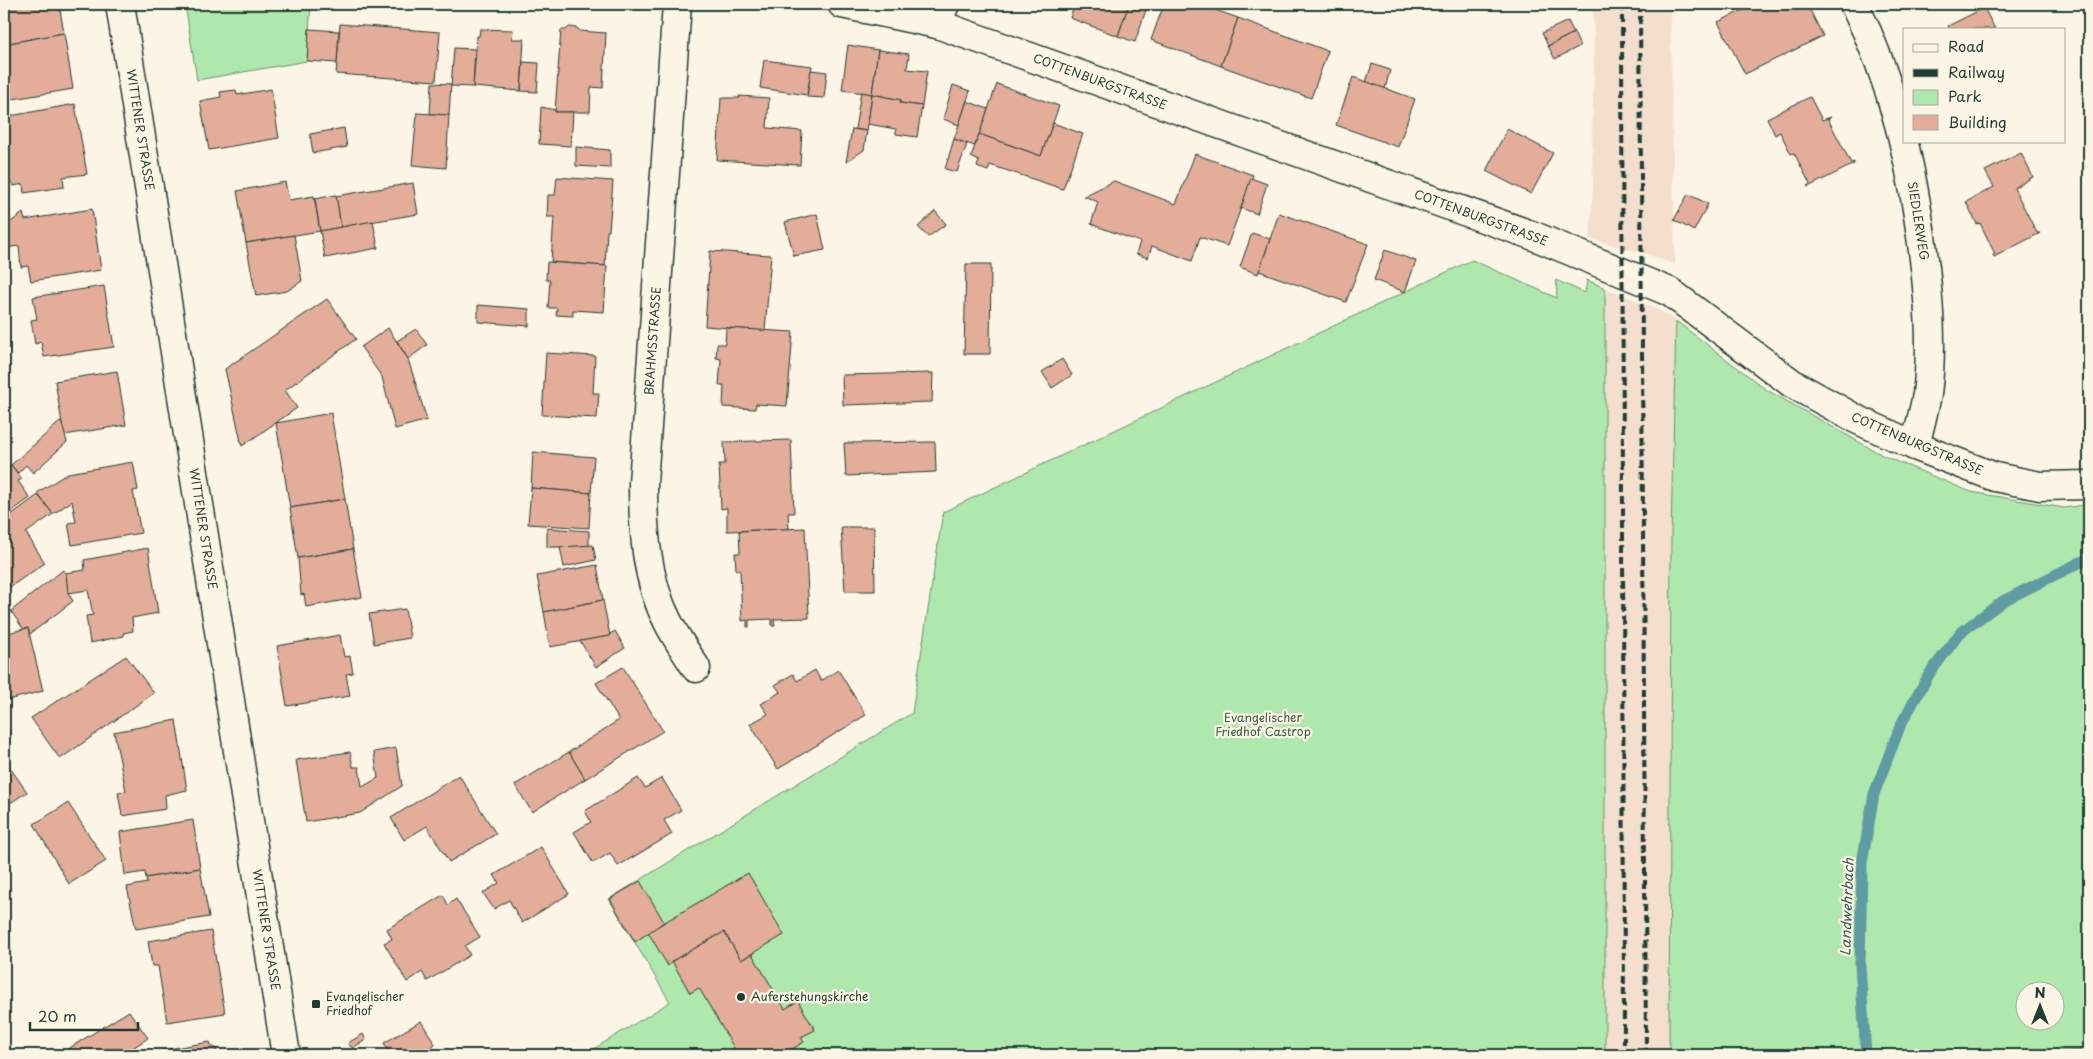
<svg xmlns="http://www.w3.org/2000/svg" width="2093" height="1059" viewBox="0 0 2093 1059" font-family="'Playpen Sans',sans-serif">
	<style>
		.built { fill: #f4dfce }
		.green { fill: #afe8ac; stroke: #679270; fill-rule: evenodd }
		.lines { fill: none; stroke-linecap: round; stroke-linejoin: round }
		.stream { stroke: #609aa2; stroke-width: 11 }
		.building { fill: #e3ad99; stroke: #1f3d34 }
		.street-casing { stroke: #1f3d34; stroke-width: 31 }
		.secondary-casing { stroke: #1f3d34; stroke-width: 31 }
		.primary-casing { stroke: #1f3d34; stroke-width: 31 }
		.street { stroke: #fcf5e5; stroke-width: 28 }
		.secondary { stroke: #fcf5e5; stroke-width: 28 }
		.primary { stroke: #fcf5e5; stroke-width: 28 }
		.rail { stroke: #1f3d34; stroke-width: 4; stroke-dasharray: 8 4; stroke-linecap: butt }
		.poi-dot { fill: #1f3d34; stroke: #fcf5e5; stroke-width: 2 }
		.labels { text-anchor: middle; stroke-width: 4.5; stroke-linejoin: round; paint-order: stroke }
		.street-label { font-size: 12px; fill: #1f3d34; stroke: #fcf5e5 }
		.park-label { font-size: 12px; fill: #3c5f4c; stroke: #fcf5e5 }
		.poi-label { font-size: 12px; fill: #1f3d34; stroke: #fcf5e5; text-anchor: start }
		.water-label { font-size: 14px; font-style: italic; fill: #355c59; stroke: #fcf5e5 }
	</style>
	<rect width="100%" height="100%" fill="#fcf5e5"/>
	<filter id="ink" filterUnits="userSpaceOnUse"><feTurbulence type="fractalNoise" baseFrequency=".02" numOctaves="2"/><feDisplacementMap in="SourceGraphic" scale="10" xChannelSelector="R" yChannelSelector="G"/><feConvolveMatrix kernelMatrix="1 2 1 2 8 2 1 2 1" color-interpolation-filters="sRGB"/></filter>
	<g filter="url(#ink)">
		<g class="built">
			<path d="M1593 4H1670L1675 265 1656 257 1590 239 1593 184 1592 129 1594 71Z"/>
			<path d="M1605 288 1655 308 1676 321 1671 535 1669 1055H1605Z"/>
		</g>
		<g class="green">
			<path d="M185 4H311L307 61 197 80Z"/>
			<path d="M1472 260 1557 298 1556 280 1585 293 1587 280 1605 288V1055H584L670 1002 609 899 912 713 943 512Z"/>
			<path d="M1676 321 1767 390 1884 456 1971 492 2064 508 2089 504V1050L1937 1055H1669L1671 535ZM2026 992H2056V1022H2026Z"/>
		</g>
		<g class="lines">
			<path class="stream" d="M1866 1055 1860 966 1862 863 1874 794 1901 724 1930 673 1960 633 2003 601 2089 558"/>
		</g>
		<g class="building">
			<path d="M4 4H59L64 33 4 44Z"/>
			<path d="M1075 4 1082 6 1083 4H1129L1118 36 1070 18Z"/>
			<path d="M1129 4H1148L1135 42 1118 36Z"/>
			<path d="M1164 4H1198L1238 18 1221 66 1151 40Z"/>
			<path d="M1756 4H1807L1823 36 1745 74 1718 22Z"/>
			<path d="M1984 8 1995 29H1950L1948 26Z"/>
			<path d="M1238 18 1328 51 1311 98 1221 66Z"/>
			<path d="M1568 21 1574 33 1548 46 1542 33Z"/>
			<path d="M340 24 440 32 436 81 336 74Z"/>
			<path d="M569 27 577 28 580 31 606 33 603 88 591 87 590 112H555L561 30H566Z"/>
			<path d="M309 29 339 31 337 63 307 61Z"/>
			<path d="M480 29 513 30 512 39H524L521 91 473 87 477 36H479Z"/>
			<path d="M64 33 73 89 7 100 4 80V44Z"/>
			<path d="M1574 33 1580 46 1555 59 1548 46Z"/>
			<path d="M848 45 878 50 872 94 842 90Z"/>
			<path d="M454 48 475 49 473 87 451 86Z"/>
			<path d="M878 50 909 54 907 69 927 71 922 106 900 103 901 100 872 94Z"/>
			<path d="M764 60 812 66 807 95 760 88Z"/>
			<path d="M523 62 539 63 537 92 521 91Z"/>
			<path d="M1372 64 1390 70 1385 89 1366 82Z"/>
			<path d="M811 70 827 72 824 98 807 97Z"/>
			<path d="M1353 77 1415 99 1398 147 1336 125Z"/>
			<path d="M432 83 451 84 449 115 430 114Z"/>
			<path d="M997 84 1059 106 1041 156 979 134Z"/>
			<path d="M953 85 970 91 959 125 943 119Z"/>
			<path d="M271 89 279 138 209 150 200 101 221 97 220 92 236 90 237 95Z"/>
			<path d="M861 92 872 94 867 131 855 129Z"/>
			<path d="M872 94 901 100 900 103 922 106 917 137 896 134V129L868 124Z"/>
			<path d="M739 96 769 98 767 128 802 131 800 165 717 160 721 98H740Z"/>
			<path d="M1810 97 1822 120 1831 117 1828 119 1851 163 1854 162V164L1808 187 1807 186 1810 184 1794 153 1791 154 1780 132 1775 135 1767 118Z"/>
			<path d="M967 101 988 109 975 146 954 139Z"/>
			<path d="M75 104 87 174 63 177 64 187 24 193 23 184 14 186 4 173V121L10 116Z"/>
			<path d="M541 107 555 110V112H573L571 146 539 144Z"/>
			<path d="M416 113 449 115 446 168 412 165 417 114Z"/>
			<path d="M1053 123 1083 134 1063 189 990 165 988 171 977 167 979 161 971 157 979 134 1041 156Z"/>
			<path d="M344 128 347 147 313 153 310 134Z"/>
			<path d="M852 129 867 131 864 150 846 162Z"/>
			<path d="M1507 129 1553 153 1531 194 1486 171Z"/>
			<path d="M954 139 967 144 957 172 945 169Z"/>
			<path d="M576 147 610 150V168L576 166Z"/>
			<path d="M2021 153 2033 177 2014 188 2037 233H2040L1994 257 1993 255 1995 254 1980 223 1977 224 1966 202 1994 187 1985 171Z"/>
			<path d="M1195 154 1253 175 1227 246 1200 237 1192 261 1152 246 1148 258 1136 254 1140 242 1091 224 1098 202 1084 196 1114 181 1176 204Z"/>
			<path d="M557 177 613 181 609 231H607L605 266 551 262 554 217H547L548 195H555Z"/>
			<path d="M1251 178 1267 184 1257 214 1241 208Z"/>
			<path d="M285 182 289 200 314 196 320 231 246 243 237 191Z"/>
			<path d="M413 183 418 214 341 227 336 196Z"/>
			<path d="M1688 194 1708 204 1694 231 1674 220Z"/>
			<path d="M336 195 341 227 320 231 315 199Z"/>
			<path d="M92 209 101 270 31 281 28 266 21 267 19 246 5 248V254H4V227L23 213 25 220Z"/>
			<path d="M935 211 946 224 928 237 918 227Z"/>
			<path d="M1279 213 1368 244 1346 302 1259 271Z"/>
			<path d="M817 214 825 250 794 256 785 222Z"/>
			<path d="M373 221 378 248 325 258 320 231Z"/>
			<path d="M1252 233 1270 239 1258 274 1240 267Z"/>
			<path d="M294 235 302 281 287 291 256 296 246 243Z"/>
			<path d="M1385 250 1416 261 1405 292 1374 280Z"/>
			<path d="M710 251 771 255 765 331 705 326Z"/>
			<path d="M547 262 607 266 604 312 573 310V316L556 315 557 308H548L550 280H546Z"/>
			<path d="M966 264H991L990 354H964Z"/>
			<path d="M104 286 114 347 44 357 41 342 35 344 31 320 37 319 33 297Z"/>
			<path d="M327 299 356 339 285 390 297 408 242 446 225 369Z"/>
			<path d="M478 305 529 309V326L478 322Z"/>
			<path d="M388 328 408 359 427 420 395 429 382 377 361 347Z"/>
			<path d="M726 328 793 332 787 406 756 404 755 409 723 407 724 385H719L721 359 716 358 717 344H725Z"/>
			<path d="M416 329 427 345 408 359 397 341Z"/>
			<path d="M546 353 595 356 593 393H599L597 418 542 415Z"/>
			<path d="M1062 359 1072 375 1052 388 1042 372Z"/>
			<path d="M117 371 126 425 64 435 55 381Z"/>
			<path d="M933 373 932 402 843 405 842 375Z"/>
			<path d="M331 413 345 499 290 508 276 423Z"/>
			<path d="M61 421 67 442 33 473 26 465 18 473 11 465Z"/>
			<path d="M791 440 794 513H788L789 529 727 531V508L721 509 719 464H725L724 442Z"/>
			<path d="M935 442 936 472 846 476 844 443Z"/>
			<path d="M533 452 594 457 591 493 531 488Z"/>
			<path d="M133 462 138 490 133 491 141 533 72 545 68 523 76 522 72 501 53 514 37 493 68 473Z"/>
			<path d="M11 465 22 479 18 481 30 498 8 514 4 508V471Z"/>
			<path d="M531 488 591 493 589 528 528 524Z"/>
			<path d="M38 495 53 514 26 533 45 563 4 591V520Z"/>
			<path d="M345 499 353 549 298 558 290 508Z"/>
			<path d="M841 527H874L875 591H845Z"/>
			<path d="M547 528 589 531V547H547Z"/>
			<path d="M805 528 809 618 774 619 775 626H772V619L749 620V627H747V620L742 621 740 570H736L735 553H740L739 531Z"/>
			<path d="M593 545 596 560 564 567 560 547Z"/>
			<path d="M148 548 158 613 132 618 133 631 123 633 124 636 90 643 86 616 93 615 88 590 68 593 65 573 85 570 84 560Z"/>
			<path d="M353 549 362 597 306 607 304 594 301 595 298 558Z"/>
			<path d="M597 565 603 600 544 612 537 576Z"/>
			<path d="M63 570 66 573 68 593 73 601 30 634 28 628 24 630 11 611Z"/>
			<path d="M603 600 610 636 550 647 544 612Z"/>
			<path d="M405 609 410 638 374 644 369 614Z"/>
			<path d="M28 628 43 691 4 701V634Z"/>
			<path d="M615 631 625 648 596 667 580 641 610 636V634Z"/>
			<path d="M340 635 344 657 350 656 353 673 346 674 350 696 287 706 277 646Z"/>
			<path d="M126 656 154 693 60 759 31 718Z"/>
			<path d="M623 667 663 731 585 779 569 752 619 720 596 683Z"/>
			<path d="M815 670 821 681 838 670 866 715 778 769 750 724 768 714 761 704 780 692 775 685 793 674 797 681Z"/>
			<path d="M4 711 10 736 4 740Z"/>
			<path d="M176 720 187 790 165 795 166 809 122 816 118 792 126 791 114 732Z"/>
			<path d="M396 748 402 786 360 813 306 822 296 760 350 752 353 767H359L362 787 378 778 374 752Z"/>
			<path d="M569 752 585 779 532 812 515 785Z"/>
			<path d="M4 759 27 792 4 807Z"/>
			<path d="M459 775 496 834 449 862 427 826 404 840 391 818Z"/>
			<path d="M638 778 645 788 662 778 681 810 664 820 672 834 618 866 610 853 593 863 574 832 591 822 585 811Z"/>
			<path d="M68 803 106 861 69 884 34 824Z"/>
			<path d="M193 820 200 868 146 878 145 872 125 875 120 832Z"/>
			<path d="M541 847 569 894 522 923 509 900 494 909 483 893 499 883 494 875Z"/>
			<path d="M200 868 209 917 136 929 127 887 147 883 146 878Z"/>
			<path d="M748 873 784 935 741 960 724 932 672 961 668 966 648 932Z"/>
			<path d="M640 881 664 922 635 942 610 899Z"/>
			<path d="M443 895 448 905 456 899 480 937 465 946 470 955 427 981 422 972 407 982 384 943 392 939 387 929Z"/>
			<path d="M211 931 225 1013 167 1022 158 966H152L148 941Z"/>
			<path d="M724 932 741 960 752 954 785 1009 798 1001 815 1030 801 1037 804 1042 782 1055H738L699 988 690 993 672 961Z"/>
			<path d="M129 1011 148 1038 122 1055H65L63 1052Z"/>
			<path d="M421 1021 435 1044 419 1055H391L384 1043Z"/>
			<path d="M363 1034 366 1040 352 1048 348 1043Z"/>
			<path d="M210 1042 211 1046 216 1048 217 1055H143L145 1053Z"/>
		</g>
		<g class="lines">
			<defs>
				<g id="street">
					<path d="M677 4 643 483C643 530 646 580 668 622 676 638 687 653 696 668"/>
					<path d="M1854 4C1893 82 1912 164 1923 251 1929 298 1933 346 1927 394 1924 411 1919 429 1915 446"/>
					<path d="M937 24 945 4"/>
				</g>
				<path id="secondary" d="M842 4 937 24 1534 236 1670 292 1793 384 1856 419 1915 446 1995 477 2040 486 2089 485"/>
				<path id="primary" d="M120 4 286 1055"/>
			</defs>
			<use href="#street" class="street-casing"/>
			<use href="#secondary" class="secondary-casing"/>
			<use href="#primary" class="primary-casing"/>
			<use href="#street" class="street"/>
			<use href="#secondary" class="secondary"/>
			<use href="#primary" class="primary"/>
			<g class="rail">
				<path d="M1622 4 1624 1055"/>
				<path d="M1640 4 1646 1055"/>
			</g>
		</g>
	</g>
	<g class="poi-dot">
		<circle cx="741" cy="997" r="5"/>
		<rect x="311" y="999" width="10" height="10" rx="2.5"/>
	</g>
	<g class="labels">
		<g class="street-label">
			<text transform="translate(1100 82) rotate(20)" y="4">COTTENBURGSTRASSE</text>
			<text transform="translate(140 130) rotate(81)" y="4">WITTENER STRASSE</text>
			<text transform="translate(1481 218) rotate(20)" y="4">COTTENBURGSTRASSE</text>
			<text transform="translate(1918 221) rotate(81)" y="4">SIEDLERWEG</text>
			<text transform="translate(653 341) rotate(-86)" y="4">BRAHMSSTRASSE</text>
			<text transform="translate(1917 444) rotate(23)" y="4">COTTENBURGSTRASSE</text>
			<text transform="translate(203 529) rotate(81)" y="4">WITTENER STRASSE</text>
			<text transform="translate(266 930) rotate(81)" y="4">WITTENER STRASSE</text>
		</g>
		<g class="park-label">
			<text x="1263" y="722">Evangelischer<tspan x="1263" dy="14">Friedhof Castrop</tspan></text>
		</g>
		<g class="poi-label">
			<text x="326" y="1001">Evangelischer<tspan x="326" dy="14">Friedhof</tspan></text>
			<text x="751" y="1001">Auferstehungskirche</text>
		</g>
		<g class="water-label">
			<text transform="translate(1847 907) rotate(-88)" y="5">Landwehrbach</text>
		</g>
	</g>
	<rect width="2093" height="1059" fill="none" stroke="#fcf5e5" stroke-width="20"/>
	<rect x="10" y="10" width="2073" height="1039" fill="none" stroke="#1f3d34" stroke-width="2" filter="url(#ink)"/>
	<rect x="1903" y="28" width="162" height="115" fill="#fcf5e5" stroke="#a4ab9e"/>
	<rect x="1913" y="44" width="25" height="8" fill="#fcf5e5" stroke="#a4ab9e"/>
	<text x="1948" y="52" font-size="15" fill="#1f3d34">Road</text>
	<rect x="1913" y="69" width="25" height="8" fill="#1f3d34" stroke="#a4ab9e"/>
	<text x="1948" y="78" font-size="15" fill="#1f3d34">Railway</text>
	<rect x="1913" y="90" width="25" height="15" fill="#afe8ac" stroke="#a4ab9e"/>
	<text x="1948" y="102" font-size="15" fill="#1f3d34">Park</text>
	<rect x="1913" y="115" width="25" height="15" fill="#e3ad99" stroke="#a4ab9e"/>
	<text x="1948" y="128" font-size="15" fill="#1f3d34">Building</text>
	<g transform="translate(2040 1006)"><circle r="24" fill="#fcf5e5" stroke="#a4ab9e"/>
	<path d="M0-4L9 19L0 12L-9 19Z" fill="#1f3d34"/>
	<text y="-8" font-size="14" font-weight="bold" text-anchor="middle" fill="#1f3d34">N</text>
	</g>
	<path d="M30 1022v8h108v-8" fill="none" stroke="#1f3d34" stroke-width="2.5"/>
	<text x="38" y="1022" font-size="15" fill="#1f3d34" stroke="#fcf5e5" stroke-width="4" paint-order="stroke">20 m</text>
</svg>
